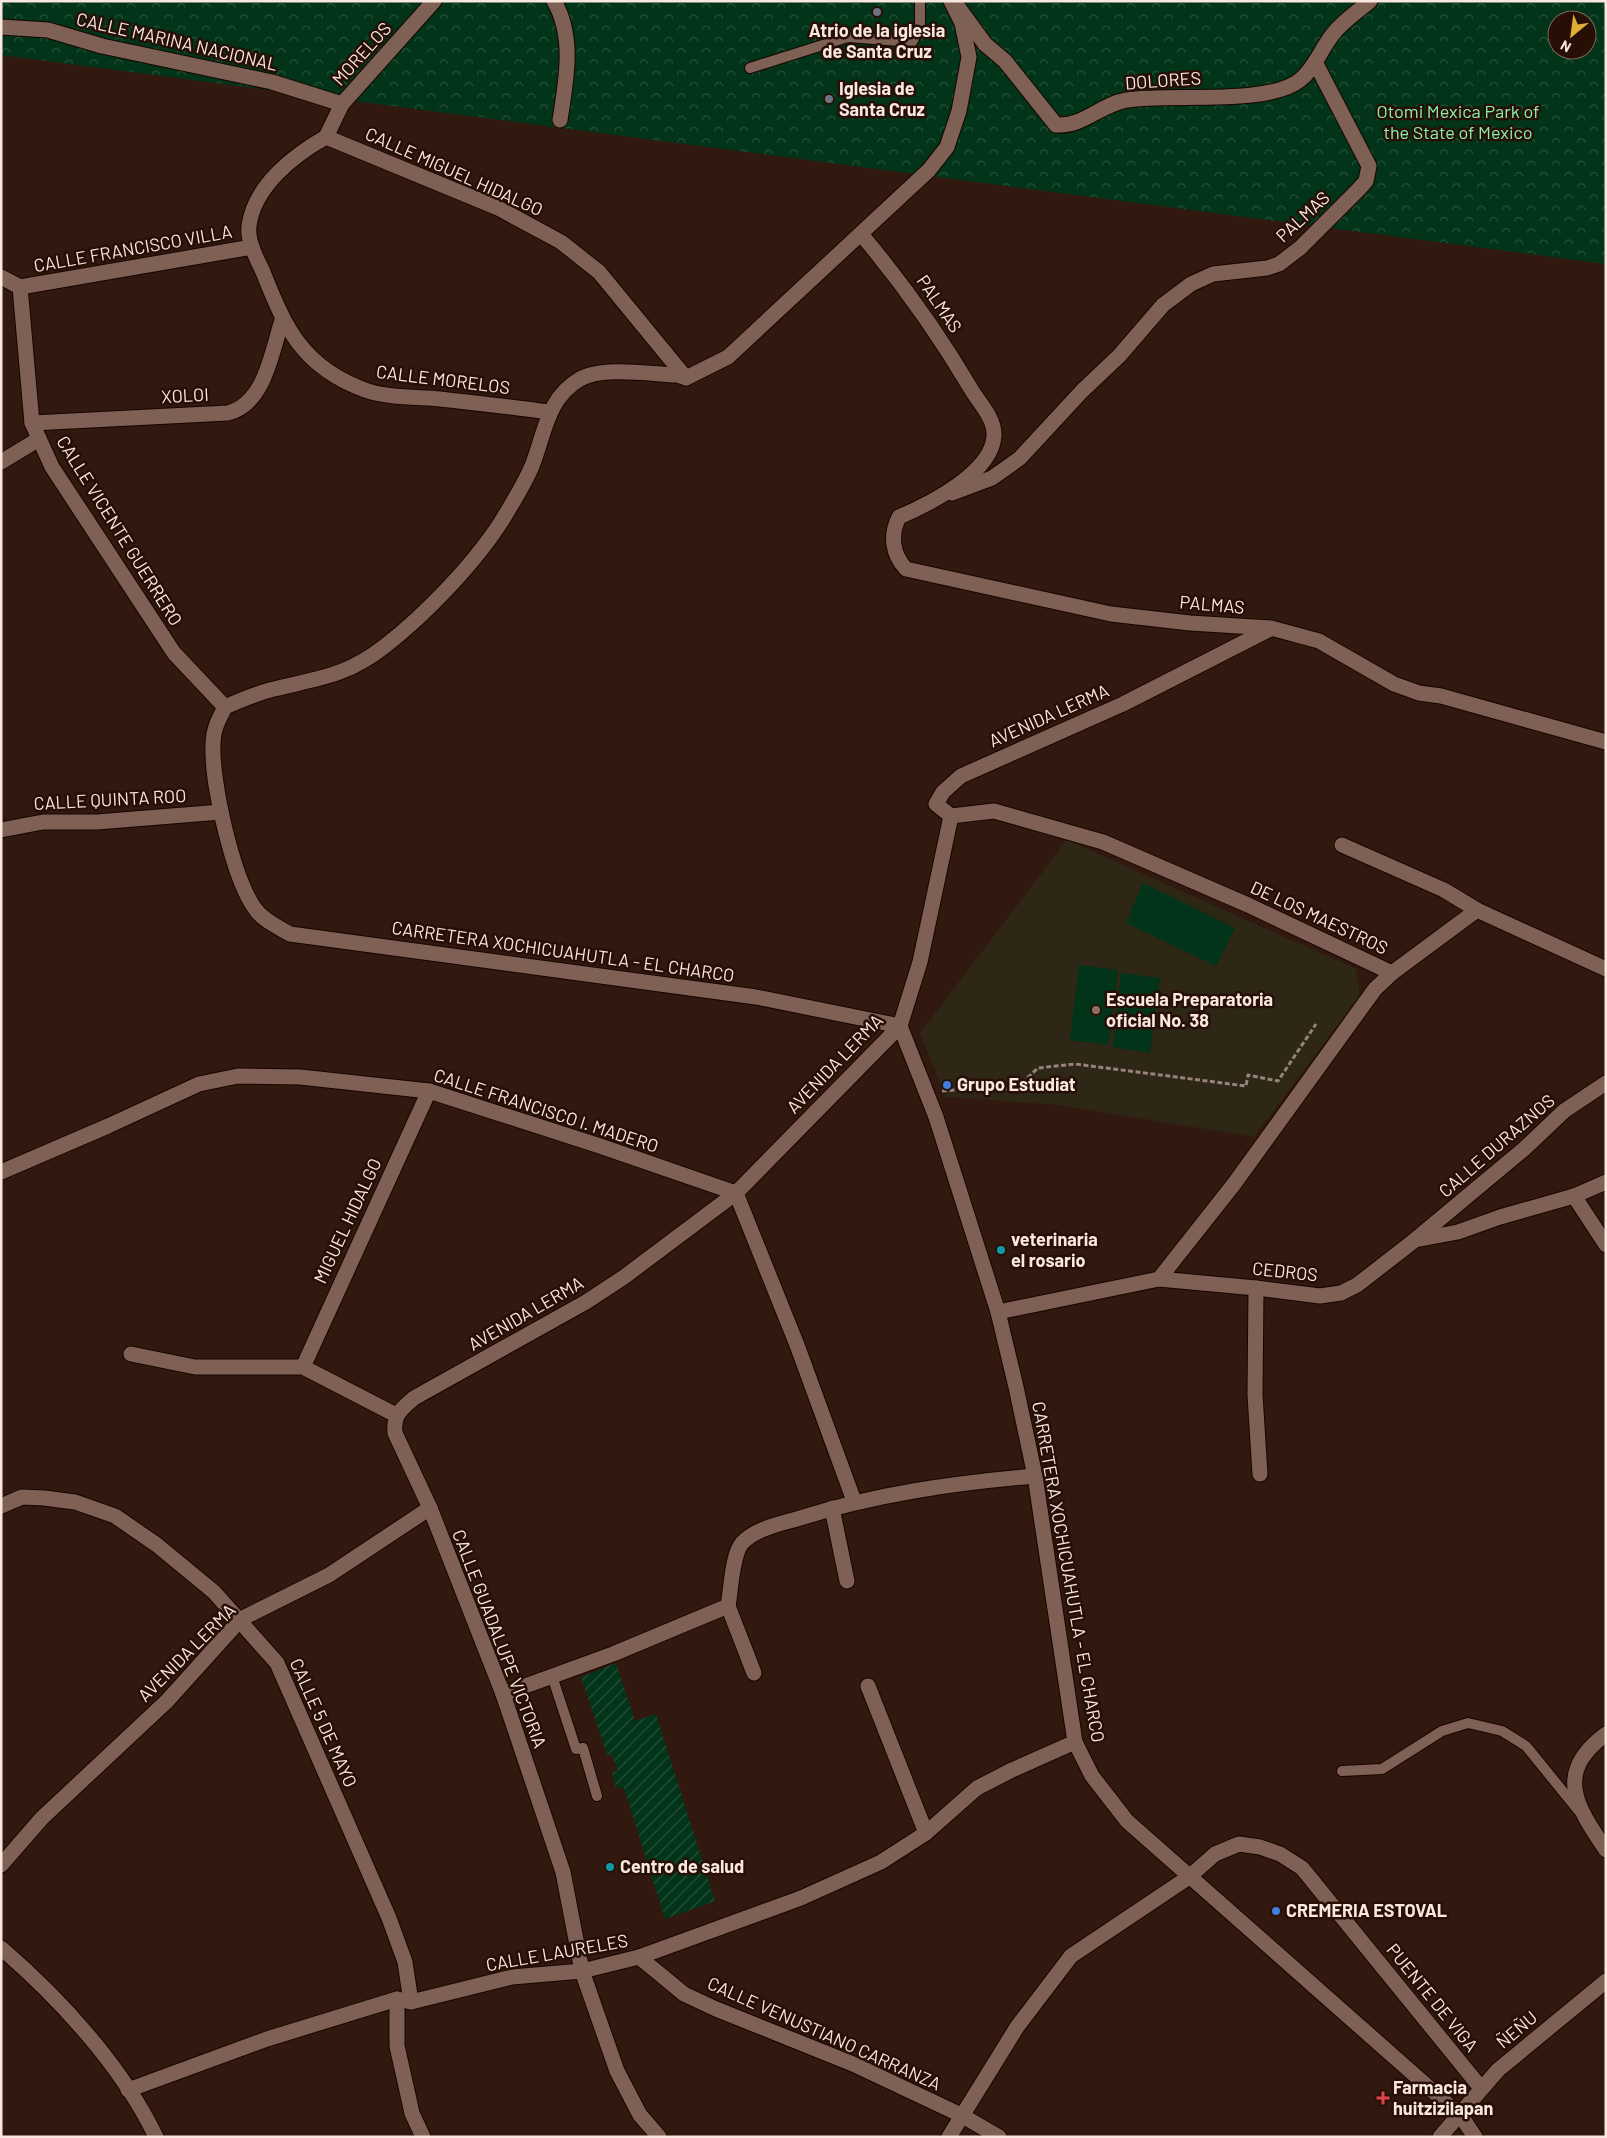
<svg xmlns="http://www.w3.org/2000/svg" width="1607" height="2138" viewBox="0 0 1607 2138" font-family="Barlow,sans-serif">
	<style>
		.education { fill: #2e2716 }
		.park { fill: url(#park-crowns); fill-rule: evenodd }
		.garden { fill: url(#garden-furrows) }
		.pitch { fill: #013419 }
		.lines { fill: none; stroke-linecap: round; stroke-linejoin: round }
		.lane-casing { stroke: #180400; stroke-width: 12 }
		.street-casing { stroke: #180400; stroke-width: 17 }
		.secondary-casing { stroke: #180400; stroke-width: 17 }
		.path { stroke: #98827a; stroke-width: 3; stroke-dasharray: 5 2.5; stroke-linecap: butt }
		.lane { stroke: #7e6054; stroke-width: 10 }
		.street { stroke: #7e6054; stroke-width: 15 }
		.secondary { stroke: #7e6054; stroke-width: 15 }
		.worship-dot { fill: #6b7280; stroke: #270f06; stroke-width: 2 }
		.education-dot { fill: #8d6e63; stroke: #270f06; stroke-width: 2 }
		.shop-dot { fill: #3f7fe0; stroke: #270f06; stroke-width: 2 }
		.culture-dot { fill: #0f9aa8; stroke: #270f06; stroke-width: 2 }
		.health-dot { fill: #e0444e; stroke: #270f06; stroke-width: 2 }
		.labels { text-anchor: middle; stroke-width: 5; stroke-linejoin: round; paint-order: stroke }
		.poi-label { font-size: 18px; font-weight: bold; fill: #f9e7e0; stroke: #270f06; text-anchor: start }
		.street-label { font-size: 18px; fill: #f9e7e0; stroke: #270f06 }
		.park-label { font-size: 18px; fill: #89f3ae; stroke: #270f06 }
	</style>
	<defs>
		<pattern id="park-crowns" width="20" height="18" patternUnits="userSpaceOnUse" patternTransform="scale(1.25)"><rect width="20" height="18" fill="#013419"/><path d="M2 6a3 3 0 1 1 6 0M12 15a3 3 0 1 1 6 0" fill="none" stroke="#27513a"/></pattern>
		<pattern id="garden-furrows" width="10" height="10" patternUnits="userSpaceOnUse" patternTransform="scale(1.25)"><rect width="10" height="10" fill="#013419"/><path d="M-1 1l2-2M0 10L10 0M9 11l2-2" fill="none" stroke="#27513a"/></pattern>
	</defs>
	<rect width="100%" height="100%" fill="#32190f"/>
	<path class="education" d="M1067 840 1356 969 1360 995 1254 1137 1060 1105 946 1097 920 1033Z"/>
	<path class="park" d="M1 1H1606V264L1 55ZM1557 20H1587V50H1557Z"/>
	<path class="garden" d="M616 1663 635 1721 656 1714 715 1901 665 1919 624 1788H616L612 1772 618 1771 611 1754 607 1755 581 1677Z"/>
	<g class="pitch">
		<path d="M1143 883 1235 928 1216 966 1126 923Z"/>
		<path d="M1079 965 1118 970 1108 1045 1070 1040Z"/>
		<path d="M1121 973 1160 978 1150 1053 1113 1047Z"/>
	</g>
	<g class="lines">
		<defs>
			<g id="lane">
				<path d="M750 68 848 37 912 42 920 28V1"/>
				<path d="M552 1676 576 1749 583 1748 597 1796"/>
				<path d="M1342 1771 1382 1769 1442 1731 1468 1723 1502 1731 1526 1746 1578 1810"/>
			</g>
			<g id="street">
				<path d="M554 1C575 37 566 81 560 120"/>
				<path d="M958 7 985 44 1005 61 1056 125C1083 127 1101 104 1127 100 1169 93 1268 106 1300 80 1315 68 1321 49 1333 34 1343 21 1357 12 1370 1"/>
				<path d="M1 27 48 30 102 46 272 82 342 104"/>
				<path d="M326 137C294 155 254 186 249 226 247 241 257 259 263 272 286 330 303 367 365 390 387 398 417 397 440 399 476 403 513 407 549 412"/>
				<path d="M326 137 498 208 561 242 599 272 686 378"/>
				<path d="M326 137 342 104 434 1"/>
				<path d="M861 234C903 284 938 333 971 389 979 403 995 418 994 436 992 473 929 504 899 517 890 535 892 554 906 569L1111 614 1190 623 1271 628 1319 641 1394 684 1419 693 1441 696 1606 742"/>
				<path d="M1 277 20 287"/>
				<path d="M20 287 32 423 52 467 174 653 225 707"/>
				<path d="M20 287 252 247"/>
				<path d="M32 423 228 413C265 404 272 351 282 320"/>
				<path d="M1 462 39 439"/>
				<path d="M952 493 992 478 1020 458 1082 391 1119 356 1163 305 1191 284 1213 274 1267 268 1279 264 1300 248 1358 190 1366 181 1369 166 1315 62"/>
				<path d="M951 816 994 811 1103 842 1248 905 1392 973"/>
				<path d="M951 816 936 804 943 792 961 776 1123 704 1270 629"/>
				<path d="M1 830 43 822H97L221 812"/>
				<path d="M1342 845 1444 890 1477 910"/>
				<path d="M1 1172 108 1126 199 1084 238 1076 300 1077 429 1091 600 1146 736 1193 797 1345 854 1501"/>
				<path d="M1574 1196 1606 1245"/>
				<path d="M1416 1239 1524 1149 1564 1111 1606 1083"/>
				<path d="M1159 1279 1234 1184 1375 989 1392 973 1477 910 1606 969"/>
				<path d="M1256 1288 1255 1395 1260 1474"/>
				<path d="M998 1312 1159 1279 1256 1288 1320 1296 1341 1293 1357 1285 1415 1240 1458 1232 1500 1217 1574 1196 1606 1182"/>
				<path d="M131 1354 195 1367H303L396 1415"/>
				<path d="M303 1367 429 1091"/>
				<path d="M1 1506 22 1497 44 1498 75 1502 115 1516 157 1545 214 1592 277 1663 389 1918 405 1962 411 2002"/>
				<path d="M832 1508 847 1581"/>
				<path d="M728 1606 754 1673"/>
				<path d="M868 1686 926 1833"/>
				<path d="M503 1694 613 1654 728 1606C731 1590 732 1555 742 1543 755 1529 779 1524 797 1519 875 1494 954 1483 1035 1476"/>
				<path d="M1606 1734C1553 1773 1577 1807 1606 1850"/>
				<path d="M1 1865 42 1818 167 1701 241 1619 329 1575 430 1508"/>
				<path d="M1 1948C60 1999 122 2066 156 2137"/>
				<path d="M639 1957 684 1994 716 2009 853 2064 961 2115 999 2137"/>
				<path d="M397 1999V2046L412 2113 423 2137"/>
				<path d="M128 2090 267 2039 397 1999 411 2002 512 1977 582 1971 639 1957 801 1898 881 1862 926 1833 977 1788 1012 1770 1075 1742"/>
				<path d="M659 2137 640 2115 617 2071 582 1971 563 1872 503 1694 430 1508 395 1433C393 1415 401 1409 414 1398L586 1302 624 1277 736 1193 900 1026 920 962 951 816"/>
				<path d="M949 2137 1017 2027 1071 1956 1189 1877 1215 1854 1239 1844 1260 1847 1280 1854 1302 1868 1481 2088"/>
				<path d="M1440 2137 1498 2070 1606 1981"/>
			</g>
			<path id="secondary" d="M951 1 962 23 969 57 959 111 947 147 929 170 728 357 686 378 677 375C651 374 602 366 580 379 547 398 545 433 532 466 524 485 512 504 501 522 474 564 425 615 385 646 347 676 319 678 274 689 257 693 241 700 225 707 219 719 213 729 213 743 211 781 233 880 256 910 264 921 278 927 290 934L756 997 900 1026 936 1117 998 1312 1016 1387 1035 1476 1075 1742 1092 1776 1127 1821 1461 2116 1475 2137"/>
		</defs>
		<use href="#lane" class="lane-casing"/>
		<use href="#street" class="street-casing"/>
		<use href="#secondary" class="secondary-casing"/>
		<path class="path" d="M942 1091 979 1088 1015 1089 1038 1068 1075 1064 1246 1086 1248 1075 1278 1081 1316 1024"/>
		<use href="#lane" class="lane"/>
		<use href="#street" class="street"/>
		<use href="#secondary" class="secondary"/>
	</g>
	<g class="worship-dot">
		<circle cx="877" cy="12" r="5"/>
		<circle cx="829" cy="99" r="5"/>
	</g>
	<circle class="education-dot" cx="1096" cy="1010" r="5"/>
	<g class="shop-dot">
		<circle cx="947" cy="1085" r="5"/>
		<circle cx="1276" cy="1911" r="5"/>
	</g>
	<g class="culture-dot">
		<circle cx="1001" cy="1250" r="5"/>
		<circle cx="610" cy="1867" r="5"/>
	</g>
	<path class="health-dot" d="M1380.5 2090.5h5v5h5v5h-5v5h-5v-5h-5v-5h5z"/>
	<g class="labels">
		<g class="poi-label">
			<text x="877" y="37" text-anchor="middle">Atrio de la iglesia<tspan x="877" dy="21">de Santa Cruz</tspan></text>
			<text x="839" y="95">Iglesia de<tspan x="839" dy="21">Santa Cruz</tspan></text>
			<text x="1106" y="1006">Escuela Preparatoria<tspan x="1106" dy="21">oficial No. 38</tspan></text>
			<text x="957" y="1091">Grupo Estudiat</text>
			<text x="1011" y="1246">veterinaria<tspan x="1011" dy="21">el rosario</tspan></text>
			<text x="620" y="1873">Centro de salud</text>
			<text x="1286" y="1917">CREMERIA ESTOVAL</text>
			<text x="1393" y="2094">Farmacia<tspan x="1393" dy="21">huitzizilapan</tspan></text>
		</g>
		<g class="street-label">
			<text transform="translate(177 42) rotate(13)" y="6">CALLE MARINA NACIONAL</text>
			<text transform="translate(362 54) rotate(-48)" y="6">MORELOS</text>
			<text transform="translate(1163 81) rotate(-4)" y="6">DOLORES</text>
			<text transform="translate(454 172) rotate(24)" y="6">CALLE MIGUEL HIDALGO</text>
			<text transform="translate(1303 217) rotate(-43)" y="6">PALMAS</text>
			<text transform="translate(133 249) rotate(-10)" y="6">CALLE FRANCISCO VILLA</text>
			<text transform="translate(939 304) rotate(56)" y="6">PALMAS</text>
			<text transform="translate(443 380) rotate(7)" y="6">CALLE MORELOS</text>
			<text transform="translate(185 396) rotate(-3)" y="6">XOLOI</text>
			<text transform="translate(119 531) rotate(58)" y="6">CALLE VICENTE GUERRERO</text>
			<text transform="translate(1212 605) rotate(5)" y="6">PALMAS</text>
			<text transform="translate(1049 716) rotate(-24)" y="6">AVENIDA LERMA</text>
			<text transform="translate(110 800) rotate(-3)" y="6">CALLE QUINTA ROO</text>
			<text transform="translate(1319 918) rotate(25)" y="6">DE LOS MAESTROS</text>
			<text transform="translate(563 952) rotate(8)" y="6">CARRETERA XOCHICUAHUTLA - EL CHARCO</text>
			<text transform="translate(835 1064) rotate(-46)" y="6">AVENIDA LERMA</text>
			<text transform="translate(546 1111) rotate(18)" y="6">CALLE FRANCISCO I. MADERO</text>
			<text transform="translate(1497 1146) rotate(-41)" y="6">CALLE DURAZNOS</text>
			<text transform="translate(348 1221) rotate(-65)" y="6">MIGUEL HIDALGO</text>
			<text transform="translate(1285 1272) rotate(6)" y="6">CEDROS</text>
			<text transform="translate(526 1314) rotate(-30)" y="6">AVENIDA LERMA</text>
			<text transform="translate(1068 1572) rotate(80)" y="6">CARRETERA XOCHICUAHUTLA - EL CHARCO</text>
			<text transform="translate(499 1639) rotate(69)" y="6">CALLE GUADALUPE VICTORIA</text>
			<text transform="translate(187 1653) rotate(-45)" y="6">AVENIDA LERMA</text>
			<text transform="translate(323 1723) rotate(66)" y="6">CALLE 5 DE MAYO</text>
			<text transform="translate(557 1953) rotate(-10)" y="6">CALLE LAURELES</text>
			<text transform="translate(1432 1998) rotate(51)" y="6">PUENTE DE VIGA</text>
			<text transform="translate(1517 2030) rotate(-40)" y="6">ÑEÑU</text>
			<text transform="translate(824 2034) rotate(24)" y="6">CALLE VENUSTIANO CARRANZA</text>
		</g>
		<g class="park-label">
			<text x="1458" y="118">Otomi Mexica Park of<tspan x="1458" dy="21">the State of Mexico</tspan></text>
		</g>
	</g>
	<rect width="1607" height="2138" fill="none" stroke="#f9e7e0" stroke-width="5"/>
	<g transform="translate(1572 35) rotate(209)"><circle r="24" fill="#270f06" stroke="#7b655d"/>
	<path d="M0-4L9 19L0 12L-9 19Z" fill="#dfb034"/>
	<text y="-8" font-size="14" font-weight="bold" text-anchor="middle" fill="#f9e7e0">N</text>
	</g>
</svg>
